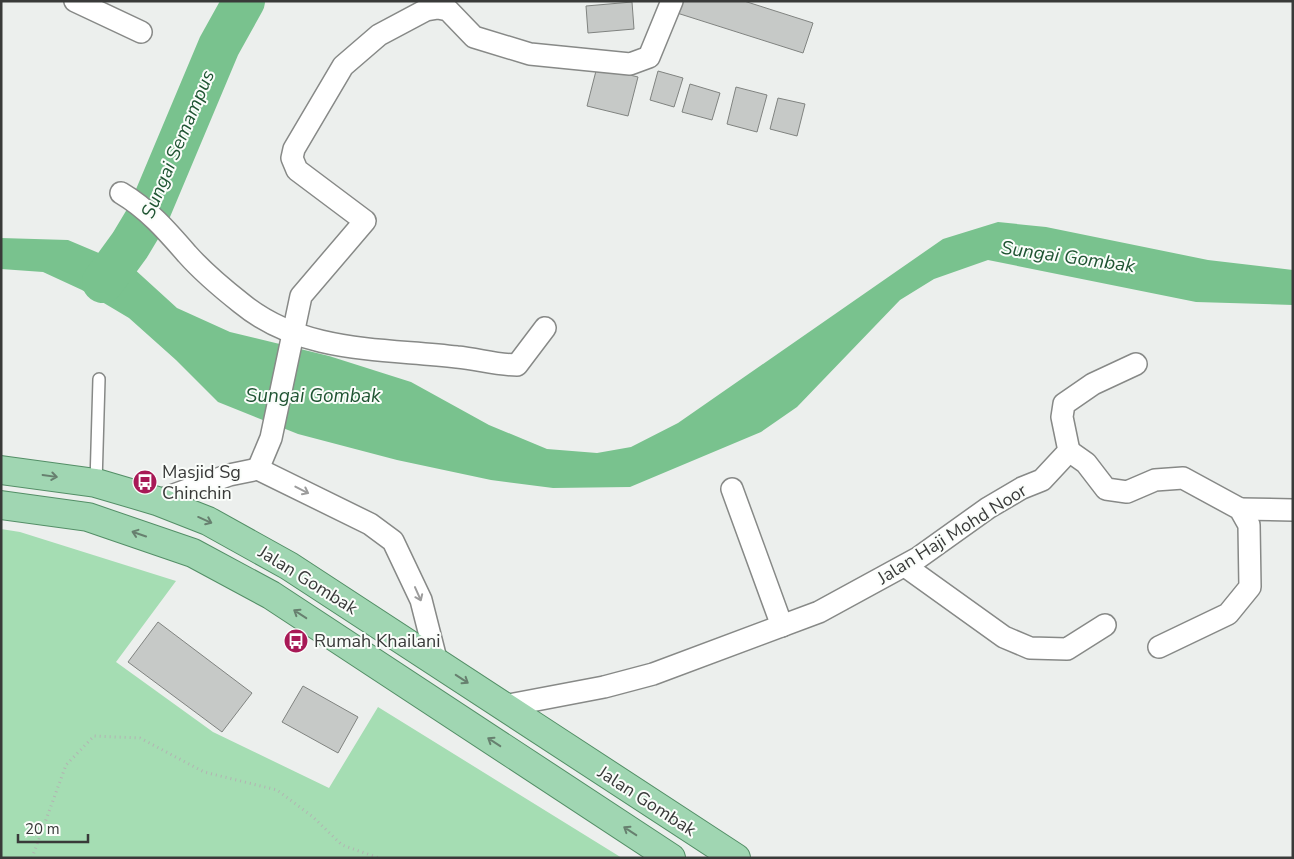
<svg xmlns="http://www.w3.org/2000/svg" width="1294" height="859" viewBox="0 0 1294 859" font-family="'Nunito Sans',sans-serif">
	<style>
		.green { fill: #a5ddb3 }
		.water { fill: #79c28e }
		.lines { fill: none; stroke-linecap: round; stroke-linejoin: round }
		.river { stroke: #79c28e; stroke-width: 42 }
		.building { fill: #c6c9c7; stroke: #808380 }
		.lane-casing { stroke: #878987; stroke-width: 14 }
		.street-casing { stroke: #878987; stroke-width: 24 }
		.primary-casing { stroke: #538e66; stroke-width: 30 }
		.path { stroke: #b2b4b2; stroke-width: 3; stroke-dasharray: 1 4; stroke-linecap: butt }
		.lane { stroke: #fff; stroke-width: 11 }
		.street { stroke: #fff; stroke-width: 21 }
		.primary { stroke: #a0d6b2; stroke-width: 28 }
		.oneway { stroke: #67806f }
		.oneway2 { stroke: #9c9c9c }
		.labels { text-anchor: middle; stroke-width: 4; stroke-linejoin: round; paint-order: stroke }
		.poi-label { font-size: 18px; fill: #393a39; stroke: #fafdfa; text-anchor: start }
		.street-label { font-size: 18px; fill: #393a39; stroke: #fafdfa }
		.water-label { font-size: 19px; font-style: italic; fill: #1f5432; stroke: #fafdfa }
	</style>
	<rect width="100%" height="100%" fill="#ecefed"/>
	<path class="green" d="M1 529 20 532 176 581 116 662 213 732 329 788 378 707 622 858H1Z"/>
	<path class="water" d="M998 222 1046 227 1208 260 1293 270V305L1196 302 988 260 934 279 900 300 797 407 761 432 630 487 553 488 491 480 397 460 298 434 218 402 176 360 129 318 82 290 43 272 1 269V238L68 240 132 267 177 308 230 332 329 356 411 382 489 425 547 449 597 453 631 447 678 423 943 239Z"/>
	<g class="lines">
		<path class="river" d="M103 282 130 245 148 215 219 46 244 1"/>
	</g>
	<g class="building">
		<path d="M680 1H744L813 23 803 53 677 13Z"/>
		<path d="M632 2 634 29 588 33 586 6Z"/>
		<path d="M597 67 638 77 628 116 587 106Z"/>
		<path d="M658 71 683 78 674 107 650 100Z"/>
		<path d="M690 84 720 93 712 120 682 112Z"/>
		<path d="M736 87 767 95 757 132 727 124Z"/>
		<path d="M778 98 805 104 797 136 770 129Z"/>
		<path d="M158 622 252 693 222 732 128 662Z"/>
		<path d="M303 686 358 717 338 753 282 722Z"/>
	</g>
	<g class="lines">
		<defs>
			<path id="lane" d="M96 483 99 379"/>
			<g id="street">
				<path d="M75 1 141 32"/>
				<path d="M121 193C148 209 167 231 187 254 203 272 222 288 241 303 303 354 382 348 457 357 478 359 496 365 517 365L545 328"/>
				<path d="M1069 451 1086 463 1106 489 1127 492 1155 480 1183 478 1240 509 1249 525 1250 587 1228 614 1159 647"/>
				<path d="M258 469 271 438 301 296 365 221 297 170 292 158 294 149 343 66 379 35 426 10 438 8 448 10 474 37 530 54 630 64 649 57 672 1"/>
				<path d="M732 489 782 626"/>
				<path d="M157 501 229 475 258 469 370 524 393 541 421 600 437 663"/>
				<path d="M1240 509 1293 510"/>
				<path d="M905 566 1004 637 1030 648 1067 649 1105 625"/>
				<path d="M504 706 604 687 653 674 819 612 918 558 988 508 1022 488 1042 480 1069 451 1062 417 1064 404 1093 384 1136 364"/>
			</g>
			<g id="primary">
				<path d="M1 470 96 483 157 501 208 521 289 566 736 858"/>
				<path d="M1 505 88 517 193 553 271 595 671 858"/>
			</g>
		</defs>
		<use href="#lane" class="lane-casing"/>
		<use href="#street" class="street-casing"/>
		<use href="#primary" class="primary-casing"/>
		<path class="path" d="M32 858 66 765 94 736 140 738 204 772 277 790 313 817 342 845 379 858"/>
		<use href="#lane" class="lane"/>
		<use href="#street" class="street"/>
		<use href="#primary" class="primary"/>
	</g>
	<defs><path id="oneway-shaft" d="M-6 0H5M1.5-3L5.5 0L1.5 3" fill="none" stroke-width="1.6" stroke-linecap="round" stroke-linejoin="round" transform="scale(1.25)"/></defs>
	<g class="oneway">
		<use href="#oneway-shaft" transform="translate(50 476) rotate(8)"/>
		<use href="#oneway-shaft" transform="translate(205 520) rotate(24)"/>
		<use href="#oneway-shaft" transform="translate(139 534) rotate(-161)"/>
		<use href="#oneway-shaft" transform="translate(300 614) rotate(-147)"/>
		<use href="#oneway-shaft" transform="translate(462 679) rotate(33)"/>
		<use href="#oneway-shaft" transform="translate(494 742) rotate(-147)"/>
		<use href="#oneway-shaft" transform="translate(630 831) rotate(-147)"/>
	</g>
	<g class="oneway2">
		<use href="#oneway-shaft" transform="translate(302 490) rotate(27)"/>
		<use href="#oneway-shaft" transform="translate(418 594) rotate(66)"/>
	</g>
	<defs>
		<symbol id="bus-disc" viewBox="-11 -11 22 22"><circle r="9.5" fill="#a81956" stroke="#fafdfa"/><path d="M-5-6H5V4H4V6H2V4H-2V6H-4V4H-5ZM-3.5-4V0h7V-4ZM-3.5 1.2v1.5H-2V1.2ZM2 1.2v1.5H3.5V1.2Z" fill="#fff"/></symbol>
	</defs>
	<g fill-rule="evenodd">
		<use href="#bus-disc" x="131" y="468" width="28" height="28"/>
		<use href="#bus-disc" x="282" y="627" width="28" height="28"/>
	</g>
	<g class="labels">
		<g class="poi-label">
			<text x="162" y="478">Masjid Sg<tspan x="162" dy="21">Chinchin</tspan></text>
			<text x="314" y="647">Rumah Khailani</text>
		</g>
		<g class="street-label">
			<text transform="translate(952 534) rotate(-32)" y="6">Jalan Haji Mohd Noor</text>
			<text transform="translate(308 580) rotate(32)" y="6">Jalan Gombak</text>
			<text transform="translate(647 801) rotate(33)" y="6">Jalan Gombak</text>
		</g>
		<g class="water-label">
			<text transform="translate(177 144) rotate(-67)" y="7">Sungai Semampus</text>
			<text transform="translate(1068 256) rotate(8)" y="7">Sungai Gombak</text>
			<text x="313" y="402">Sungai Gombak</text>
		</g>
	</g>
	<rect width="1294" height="859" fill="none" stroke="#393a39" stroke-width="5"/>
	<path d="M18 834v8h70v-8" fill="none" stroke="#393a39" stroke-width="2.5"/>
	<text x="25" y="834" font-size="15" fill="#393a39" stroke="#fafdfa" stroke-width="4" paint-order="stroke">20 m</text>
</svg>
